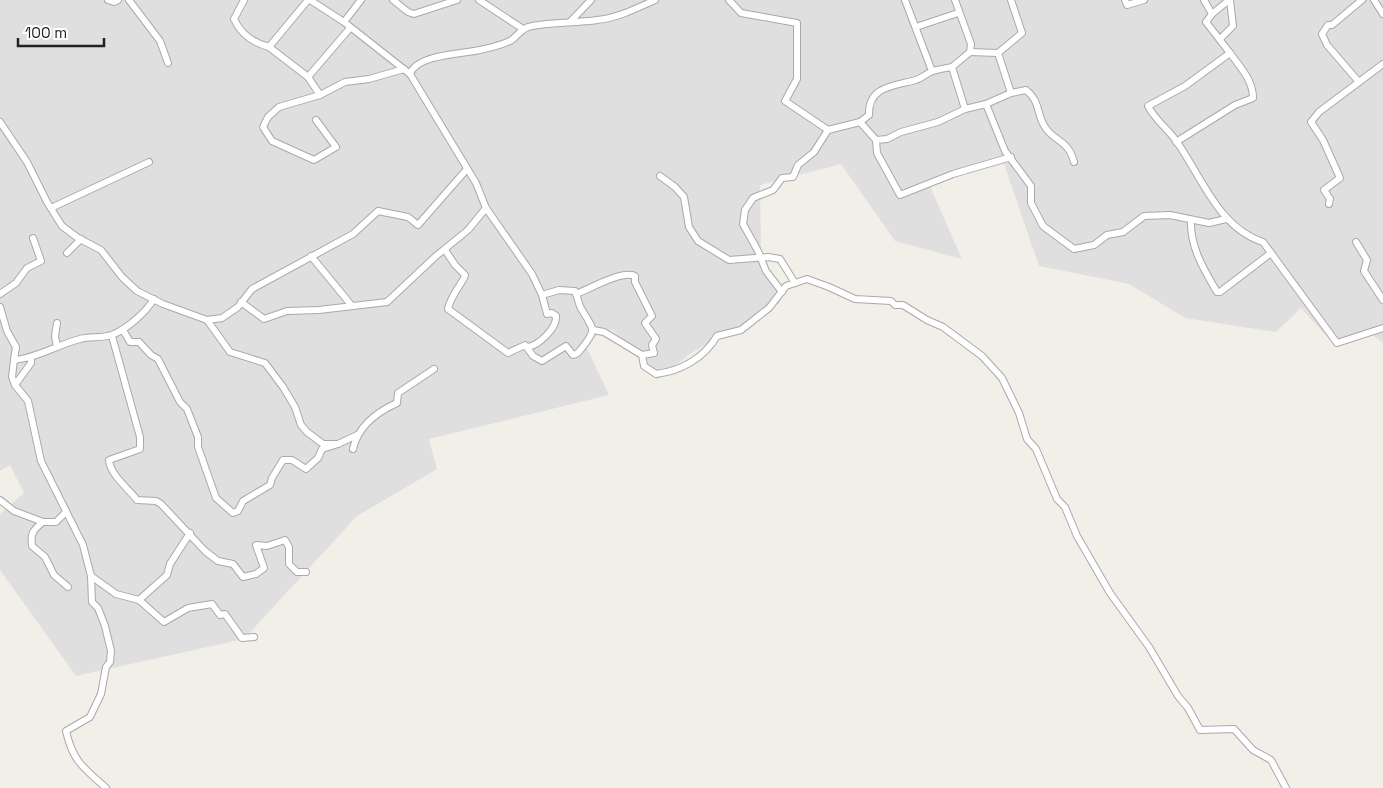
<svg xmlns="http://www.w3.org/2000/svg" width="1383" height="788" viewBox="0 0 1383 788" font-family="'Space Grotesk',sans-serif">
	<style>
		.residential { fill: #e0dfdf }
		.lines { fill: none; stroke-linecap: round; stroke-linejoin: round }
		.minor-casing { stroke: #a9a9a9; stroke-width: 8 }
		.minor { stroke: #fff; stroke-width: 6 }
	</style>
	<rect width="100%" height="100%" fill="#f2efe9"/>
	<path class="residential" d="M0 0H1383V343L1370 333 1333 343 1301 308 1276 332 1185 318 1129 284 1039 266 1003 161 929 184 962 259 895 241 841 164 760 185 761 253 780 303 691 353 657 380 612 329 584 342 609 395 429 439 437 469 357 516 244 639 76 676 0 570V514L24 493 10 465 0 471Z"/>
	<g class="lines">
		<defs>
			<g id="minor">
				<path d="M108 0 114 2 118 0"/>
				<path d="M129 0 160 41 168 63"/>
				<path d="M244 0 234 19C241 35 254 43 269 47L308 0"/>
				<path d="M310 0 344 22 410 74 476 183 486 208 532 274 542 295 547 314 552 313 556 316C557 328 539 345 528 347"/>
				<path d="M393 0 408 12 414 14 457 0"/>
				<path d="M479 0 523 29"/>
				<path d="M729 0 741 13 797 23V79L785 101 828 130 860 122 876 140 887 139 901 132 938 122 965 109 952 67 970 52 971 44 955 0"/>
				<path d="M905 0 932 71"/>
				<path d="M1011 0 1022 33 998 53 1011 93 1026 90C1041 102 1036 114 1045 127 1054 142 1068 139 1074 162"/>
				<path d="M1125 0 1127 5 1144 0"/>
				<path d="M1204 0 1212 14 1206 22 1230 53 1185 86 1148 106C1155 120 1168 129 1177 142 1202 178 1219 228 1263 242L1337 343 1383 328"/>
				<path d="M1374 0 1383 14"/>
				<path d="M1212 14 1229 0"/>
				<path d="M344 22 361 0"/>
				<path d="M570 22 591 0"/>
				<path d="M916 27 958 13"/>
				<path d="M1220 39 1233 26 1230 0"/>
				<path d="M269 47 308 77"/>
				<path d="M970 52 998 53"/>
				<path d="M410 74C417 54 463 54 480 50 490 48 501 45 510 41 518 36 522 27 532 26 553 22 576 23 597 20 618 18 637 8 655 0"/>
				<path d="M1359 82 1327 45 1322 34 1328 25H1332L1362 0"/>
				<path d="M320 95 308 77 350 28"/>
				<path d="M986 104 1011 93"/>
				<path d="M965 109 986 104 1005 151 1031 186V203L1043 226 1074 249 1094 245 1107 235 1123 232 1144 216 1170 215 1209 223 1226 219"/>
				<path d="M316 120 336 147 314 160 272 141 263 127 268 117 279 107 320 95 345 82 369 79 404 69"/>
				<path d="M0 122 27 162 47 202 62 226 78 238 101 250 122 277 137 291 163 304 207 320 230 352 265 363 283 387 295 407 301 425 307 432 323 444H338"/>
				<path d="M860 122 869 115C868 86 894 86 916 80 922 78 927 73 933 71 939 69 946 68 952 67"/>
				<path d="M876 140 877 153 900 195 953 174 1011 157"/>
				<path d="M1176 142 1235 105 1253 98C1253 80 1240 67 1230 53"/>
				<path d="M660 176 675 187 684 197 689 227 698 241 729 260 768 257 780 259 795 283"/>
				<path d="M1329 204 1330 199 1324 190 1340 178 1323 140 1311 122 1319 112 1383 64"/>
				<path d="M51 208 149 162"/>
				<path d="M1191 221C1190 247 1204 270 1217 292H1220L1271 253"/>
				<path d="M1356 242 1367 260 1364 271 1383 300"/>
				<path d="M445 250 455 265 465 275C465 280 450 296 448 309L508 353 525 345 533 356 542 361 566 346 573 355C579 354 578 352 582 348 597 329 594 330 582 310 578 304 578 297 575 291L559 290 542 295"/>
				<path d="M67 253 81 239"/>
				<path d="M311 256 352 306"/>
				<path d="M782 292 766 271 758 251 743 224 745 210 753 198 773 190 782 178 793 177 798 165 814 152 828 130"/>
				<path d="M0 294 16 283 27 268 41 261 33 238"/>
				<path d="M576 294C590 289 621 270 635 276V282L652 316 645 323 656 339 652 345 654 353 642 355"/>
				<path d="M241 302 264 319 287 311 319 310 387 302 436 256 468 230 486 208"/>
				<path d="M0 307 7 331 16 347 14 360C37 358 57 345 80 339 91 336 104 339 114 334 128 328 146 312 154 299"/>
				<path d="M207 320 222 318 238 307 252 289 353 234 378 211 408 217 418 225 467 169"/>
				<path d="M57 323 55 336 57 347"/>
				<path d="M123 330 130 342H139L151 355 158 359 180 402 187 409 198 437V447L216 498 233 513 238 511 243 501 270 485 272 478 283 460H292L306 469 318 458 322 449 338 444 357 435"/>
				<path d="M593 330 604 332 642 355 644 366 656 374C681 371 704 358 717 336L741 330 769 308 786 286 807 279 829 287 855 299 891 301 895 305H903L927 320 943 327 982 356 1002 378 1019 413 1027 439 1036 449 1057 499 1065 507 1077 536 1110 593 1149 647 1178 696 1188 708 1200 730 1234 729 1253 750 1271 760 1286 788"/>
				<path d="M112 336 140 437V449L109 460C110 475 129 489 137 500L156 501 161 504 205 551 218 561 233 564 243 577 256 574 264 568 256 545 267 546 285 540 289 547V564L297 572H306"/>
				<path d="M14 360 12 377 15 385 28 401 41 461 83 545 91 576 116 594 139 600 164 622 188 608 212 604 220 615 225 614 242 638 254 637"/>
				<path d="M15 385 31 363V358"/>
				<path d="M353 449C358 426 377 412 397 403L398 393 434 369"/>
				<path d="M0 500 14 511 43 522"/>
				<path d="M65 513 56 522H43C34 529 30 533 32 546L45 557 54 575 68 587"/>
				<path d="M91 576 92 602 98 608 105 626 111 651 110 662 106 667 101 694 90 717 66 731C73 762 84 768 106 788"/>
				<path d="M139 600 167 575 170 564 190 533"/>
			</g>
		</defs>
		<use href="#minor" class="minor-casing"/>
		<use href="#minor" class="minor"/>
	</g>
	<path d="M18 38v8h86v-8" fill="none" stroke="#222222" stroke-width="2.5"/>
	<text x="25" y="38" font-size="15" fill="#222222" stroke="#ffffff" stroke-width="4" paint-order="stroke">100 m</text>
</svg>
